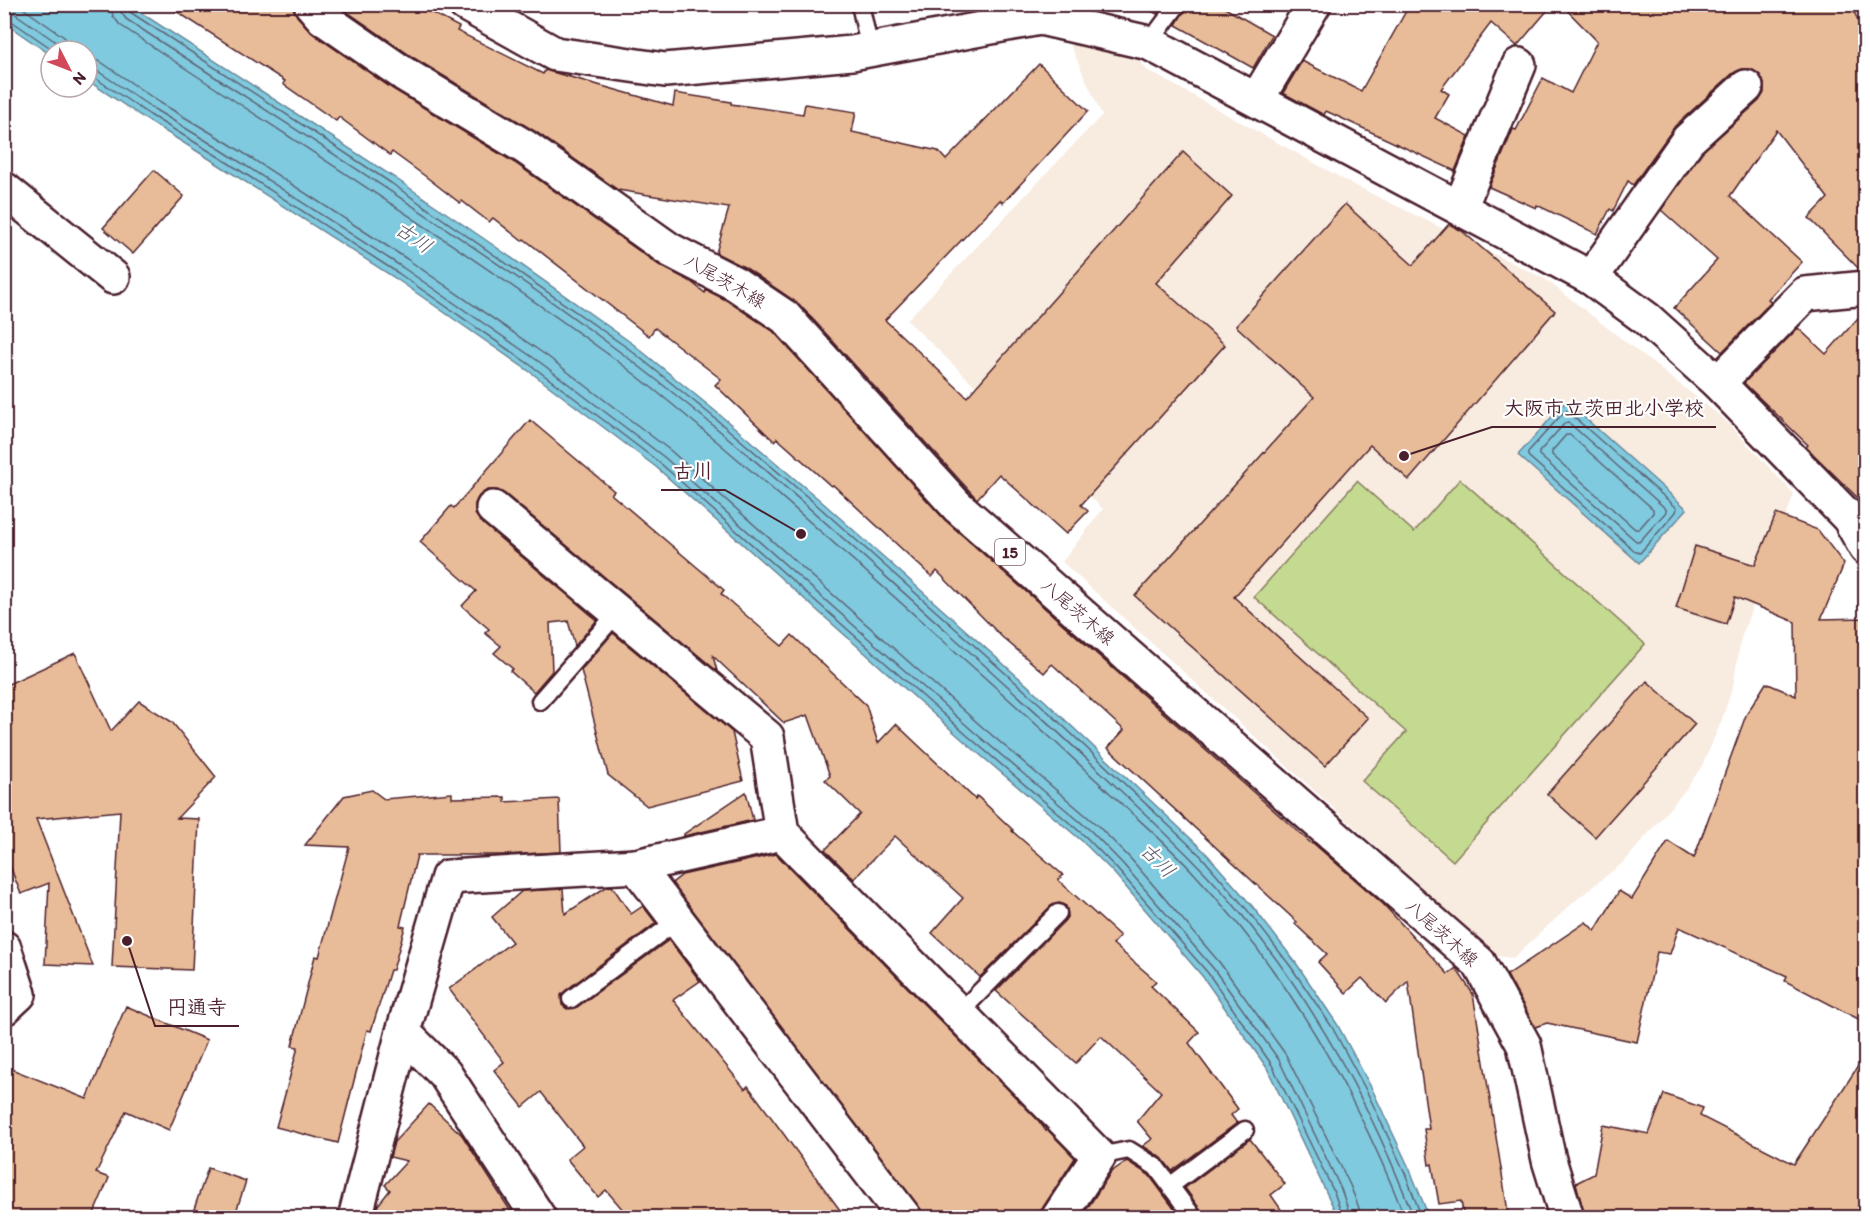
<svg xmlns="http://www.w3.org/2000/svg" width="1870" height="1222" viewBox="0 0 1870 1222" font-family="Itim,'Klee One',sans-serif">
	<style>
		.built { fill: #f8ebe0 }
		.green { fill: #c3da90; stroke: #867c5e; stroke-width: 1.5 }
		.water { fill: #7fcadf; stroke: #6a8697; stroke-width: 1.5 }
		.lines { fill: none; stroke-linecap: round; stroke-linejoin: round }
		.shore { stroke: #5f6373; stroke-width: 1.5 }
		.building { fill: #e8bc98; stroke: #4a1f2b; stroke-width: 1.5 }
		.service-casing { stroke: #4a1f2b; stroke-width: 21 }
		.minor-casing { stroke: #4a1f2b; stroke-width: 38 }
		.tertiary-casing { stroke: #4a1f2b; stroke-width: 38 }
		.primary-casing { stroke: #4a1f2b; stroke-width: 38 }
		.service { stroke: #fff; stroke-width: 16 }
		.minor { stroke: #fff; stroke-width: 33 }
		.tertiary { stroke: #fff; stroke-width: 33 }
		.primary { stroke: #fff; stroke-width: 33 }
		.labels { text-anchor: middle; stroke-width: 4.5; stroke-linejoin: round; paint-order: stroke }
		.shield { fill: #fff; stroke: #80626b; stroke-width: 1.5 }
		.shield-label { font-size: 16px; font-weight: bold; fill: #4a1f2b }
		.street-label { font-size: 18px; fill: #4a1f2b; stroke: #fff }
		.water-label { font-size: 20px; font-style: italic; fill: #5d5b6a; stroke: #fff }
		.leader { fill: none; stroke: #4a1f2b; stroke-width: 2 }
		.callout-dot { fill: #4a1f2b; stroke: #fff; stroke-width: 2 }
		.callout-label { font-size: 20px; text-anchor: middle; font-weight: bold; fill: #4a1f2b; stroke: #fff; stroke-width: 4.5; stroke-linejoin: round; paint-order: stroke }
	</style>
	<rect width="100%" height="100%" fill="#fff"/>
	<filter id="ink" filterUnits="userSpaceOnUse"><feTurbulence type="fractalNoise" baseFrequency=".0167" numOctaves="2"/><feDisplacementMap in="SourceGraphic" scale="12" xChannelSelector="R" yChannelSelector="G"/><feConvolveMatrix kernelMatrix="1 2 1 2 8 2 1 2 1" color-interpolation-filters="sRGB"/></filter>
	<g filter="url(#ink)">
		<path class="built" d="M1052 5H1096L1147 70 1350 183 1545 279 1724 419 1794 494 1741 638 1733 686 1721 722 1702 766 1686 789 1625 861 1576 900 1513 958 1497 956 1062 562 1103 509 907 320 1102 115Z"/>
		<path class="green" d="M1460 479 1645 644 1453 861 1362 781 1406 732 1254 597 1357 481 1414 532Z"/>
		<g class="water">
			<path d="M4 5H129L395 178 496 247 633 344 714 410 822 502 1045 701 1205 852 1253 907 1296 963 1337 1024 1372 1089 1410 1170 1429 1217H1338L1267 1068 1203 977 1113 872 1082 841 965 742 656 467 533 374 395 278 216 163 147 120 87 80V51H51V55L5 23Z"/>
			<path d="M1566 401 1687 509 1639 563 1518 455Z"/>
		</g>
		<g class="lines">
			<g class="shore">
				<path d="M17 4 64 37 70 44 73 51"/>
				<path d="M110 4 113 16 120 25C286 136 455 242 616 360 659 392 700 427 741 462 811 522 880 584 948 645 1004 694 1059 745 1113 796 1139 820 1167 844 1191 870 1285 970 1355 1090 1405 1218"/>
				<path d="M119 4 121 12 126 19C293 129 464 234 624 355 739 441 844 540 951 635 1009 687 1066 739 1123 793 1164 832 1206 870 1242 915 1316 1005 1372 1108 1414 1218"/>
				<path d="M127 4 130 12 391 183 629 349 711 415 818 506 1041 705 1201 856 1248 911 1291 967 1332 1027 1367 1092 1405 1173 1422 1218"/>
				<path d="M4 11 14 13 59 44 64 51"/>
				<path d="M4 19 10 20 55 51"/>
				<path d="M87 58 101 62 159 102 228 143 407 259 547 356 671 451 980 725 1097 825 1130 858 1220 963 1286 1055 1350 1185 1359 1208 1360 1218"/>
				<path d="M87 68 96 70 154 109 223 151 402 267 541 363 664 457 974 732 1091 831 1123 864 1213 968 1279 1060 1341 1189 1351 1218"/>
				<path d="M87 75 92 76 150 115 219 157 398 273 536 369 660 463 969 737 1086 837 1117 869 1208 973 1272 1065 1334 1192 1343 1218"/>
				<path d="M1567 411 1677 508 1676 512 1640 553 1636 552 1528 456V452L1564 412Z"/>
				<path d="M1568 422 1666 509V512L1639 542 1636 541 1539 455V452L1565 423Z"/>
				<path d="M1566 435H1570L1653 509V513L1639 529H1635L1552 455V451Z"/>
			</g>
		</g>
		<g class="building">
			<path d="M165 4H293L297 16 312 33 393 89 515 163 659 265 690 281 705 293 706 290 726 300 773 331 945 520 1312 844 1313 843 1383 904 1448 974 1456 968 1473 994 1509 1218H1464L1461 1201 1439 1204 1432 1164 1429 1165 1424 1129H1429L1408 981 1386 1003 1362 978 1346 993 1318 962 1327 954 1295 924 1297 922 1108 748 1124 730 1052 664 1044 673 1002 637 937 571 932 577 833 485 831 486 777 438 774 441 715 385 721 379 655 328 649 336 524 239 522 241 493 218 489 222 462 201 460 203 425 176 392 152 390 155 339 117 336 121 283 84 285 81Z"/>
			<path d="M336 4H415L459 27 457 31 543 74 545 70 673 106 675 93 731 102V104L803 114 805 104 856 112 852 132 938 151 946 160 1039 64 1088 111 1003 203 1000 200 885 320 967 397 1183 152 1232 196 1156 283 1225 345 1081 505 1088 511 1066 534 999 474 977 499 799 304 746 268 716 253 729 208 618 190 536 132 414 58Z"/>
			<path d="M1140 4H1165L1157 14Z"/>
			<path d="M1188 4H1218L1272 35 1253 68 1176 25Z"/>
			<path d="M1410 4H1553L1517 46 1491 23 1441 89 1449 94 1435 118 1469 136 1455 171 1326 111 1324 115 1283 93 1302 61 1361 91Z"/>
			<path d="M1561 4H1851L1866 40V269L1860 270 1809 218 1828 198 1776 130 1730 196 1802 262 1768 299 1771 302 1722 352 1674 308 1717 260 1661 210 1702 152 1759 101 1764 93V84L1760 75 1751 69H1741L1733 73 1675 126 1633 185 1628 181 1613 211 1610 209 1597 234 1537 205 1536 208 1489 187 1512 132 1513 129 1516 130 1543 78 1571 93 1597 41Z"/>
			<path d="M154 170 184 196 133 254 103 228Z"/>
			<path d="M1345 204 1413 265 1449 224 1462 231 1555 311 1409 480 1370 445 1234 597 1368 718 1325 766 1135 596 1314 397 1236 326Z"/>
			<path d="M1866 309V506L1806 447 1808 445 1744 383 1798 328 1826 354Z"/>
			<path d="M530 420 614 491 611 494 724 590 721 594 782 646 792 635 866 705 878 743 896 724 975 799 977 796 1013 830 1012 831 1063 875 1058 880 1120 936 1113 944 1156 981 1151 986 1199 1032 1189 1043 1238 1109 1231 1115 1237 1123 1172 1171 1162 1158 1143 1146 1152 1139 1137 1121 1161 1092 1101 1036 1076 1063 996 991 1065 920 1068 915 1066 906 1060 903 1051 906 980 977 932 933 963 898 895 836 854 879 825 850 860 814 825 780 830 776 808 715 784 723 713 656 717 671 505 494 497 490H487L479 496 475 504V514L481 522 597 620 575 646 568 621 550 623 552 671 534 692 510 671 513 669 494 653 501 646 485 633 489 629 462 606 476 591 420 542 451 506 454 508Z"/>
			<path d="M1776 514 1818 530 1844 564 1821 619 1866 618V1023L1785 981 1787 976 1679 927 1670 954 1657 952 1637 1042 1547 1023 1535 1027 1507 975 1586 922 1595 931 1619 891 1632 899 1668 841 1694 858 1746 715 1766 683 1796 696 1795 622 1735 597 1726 624 1676 608 1695 546 1755 565Z"/>
			<path d="M613 633 732 732 743 781 647 806 608 775 581 670Z"/>
			<path d="M75 653 111 731 139 701 172 722 216 777 177 818 199 819 192 970 112 967 120 811 36 819 93 966 45 964 49 883 21 894 4 851V686Z"/>
			<path d="M1647 681 1695 724 1595 837 1547 794Z"/>
			<path d="M372 790 384 799 452 793V798L505 797V802L559 799 561 852 502 855H417L400 926 405 927 393 970H390L371 1031 367 1030 338 1143 276 1127 298 1047 292 1046 315 956 319 957 349 847 305 845 344 796Z"/>
			<path d="M746 792 753 820 684 836V834Z"/>
			<path d="M776 854 1038 1120 1046 1131 1048 1130 1075 1158 1042 1209 1031 1218H927L672 883 682 875Z"/>
			<path d="M612 886 631 914 643 906 656 923 565 991 561 995 562 1005 567 1009 577 1007 669 940 700 981 673 1000 745 1089 748 1086 846 1218H630L606 1190 598 1197 567 1159 583 1146 541 1092 523 1107 494 1070 504 1062 449 989 512 942 492 917 522 891 563 889 565 914 606 887Z"/>
			<path d="M126 1006 207 1040 169 1130 126 1111 96 1173 109 1178 92 1218H4V1066L87 1099Z"/>
			<path d="M1866 1054V1218H1585L1576 1183 1594 1174 1603 1125 1649 1134 1664 1094 1703 1108 1700 1116 1794 1164Z"/>
			<path d="M429 1104 462 1135 515 1218H374L378 1205 390 1190 385 1185 407 1161 390 1157 394 1142Z"/>
			<path d="M1250 1139 1285 1184 1271 1195 1287 1218H1204L1202 1212 1185 1188Z"/>
			<path d="M1127 1161 1149 1175 1181 1218H1081L1111 1172Z"/>
			<path d="M208 1168 246 1181 234 1218H191Z"/>
		</g>
		<g class="lines">
			<defs>
				<g id="service">
					<path d="M860 4 870 50"/>
					<path d="M1149 43 1178 4"/>
					<path d="M540 701 618 612"/>
					<path d="M571 999 678 920"/>
					<path d="M959 1013 1058 913"/>
					<path d="M1099 1156 1129 1150 1156 1167 1194 1218"/>
					<path d="M1170 1186 1245 1130"/>
				</g>
				<g id="minor">
					<path d="M1257 99 1314 4"/>
					<path d="M4 189 113 277"/>
					<path d="M1460 208 1519 65"/>
					<path d="M1591 278 1688 140 1746 87"/>
					<path d="M1718 383 1805 294 1866 288"/>
					<path d="M493 508 767 737 782 833 1099 1156 1058 1218"/>
					<path d="M636 866 782 833"/>
					<path d="M4 948 19 994 4 1008"/>
					<path d="M403 1032 445 1074 539 1218"/>
					<path d="M355 1218 403 1032 448 877 636 866 905 1218"/>
				</g>
				<path id="tertiary" d="M465 4 555 54 665 70 852 53 1040 18 1149 43 1591 278 1647 319 1718 383 1849 518 1866 548"/>
				<path id="primary" d="M311 4 323 18 404 74 525 147 670 250 736 284 785 317 957 506 1479 963 1524 1045 1549 1160 1567 1218"/>
			</defs>
			<use href="#service" class="service-casing"/>
			<use href="#minor" class="minor-casing"/>
			<use href="#tertiary" class="tertiary-casing"/>
			<use href="#primary" class="primary-casing"/>
			<use href="#service" class="service"/>
			<use href="#minor" class="minor"/>
			<use href="#tertiary" class="tertiary"/>
			<use href="#primary" class="primary"/>
		</g>
	</g>
	<g class="labels">
		<rect class="shield" x="995" y="539" width="30" height="26" rx="4.5"/>
		<g class="shield-label">
			<text x="1010" y="558">15</text>
		</g>
		<g class="street-label">
			<text transform="translate(725 281) rotate(30)" y="6">八尾茨木線</text>
			<text transform="translate(1078 612) rotate(41)" y="6">八尾茨木線</text>
			<text transform="translate(1442 933) rotate(42)" y="6">八尾茨木線</text>
		</g>
		<g class="water-label">
			<text transform="translate(414 237) rotate(35)" y="7">古川</text>
			<text transform="translate(1158 860) rotate(45)" y="7">古川</text>
		</g>
	</g>
	<path class="leader" d="M1404 456L1492 427H1716M801 534L725 490H661M127 941L155 1026H239"/>
	<g class="callout-dot">
		<circle cx="1404" cy="456" r="6"/>
		<circle cx="801" cy="534" r="6"/>
		<circle cx="127" cy="941" r="6"/>
	</g>
	<g class="callout-label">
		<text x="1604" y="415">大阪市立茨田北小学校</text>
		<text x="693" y="478">古川</text>
		<text x="197" y="1014">円通寺</text>
	</g>
	<rect width="1870" height="1222" fill="none" stroke="#fff" stroke-width="24"/>
	<rect x="12" y="12" width="1846" height="1198" fill="none" stroke="#4a1f2b" stroke-width="2" filter="url(#ink)"/>
	<g transform="translate(69 69) rotate(132)"><circle r="28" fill="#ffffff" stroke="#b7a5aa" stroke-width="1.5"/>
	<path d="M0-4.5L10 22L0 15L-10 22Z" fill="#d1495b"/>
	<text y="-9" font-size="16" font-weight="bold" text-anchor="middle" fill="#4a1f2b">N</text>
	</g>
</svg>
